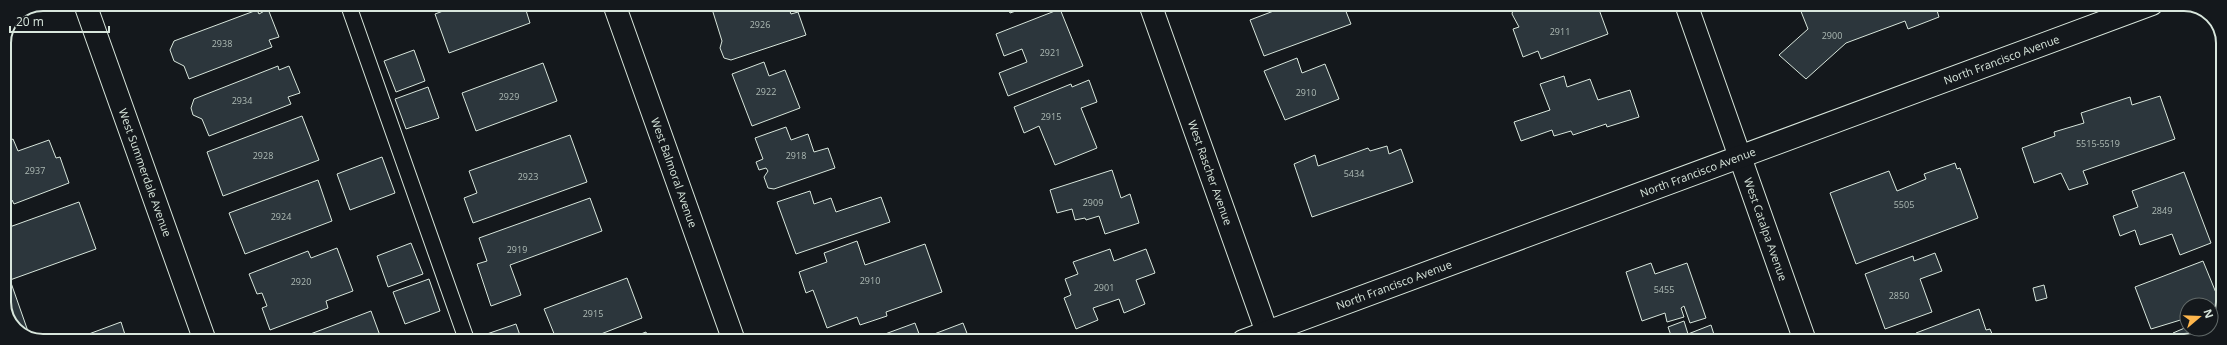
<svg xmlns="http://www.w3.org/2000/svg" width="2227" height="345" viewBox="0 0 2227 345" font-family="'Open Sans',sans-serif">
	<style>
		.building { fill: #2c363c; stroke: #d8e6dc }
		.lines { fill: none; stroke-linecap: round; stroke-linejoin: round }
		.service-casing { stroke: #d8e6dc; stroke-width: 17 }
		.minor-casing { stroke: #d8e6dc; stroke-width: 24 }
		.service { stroke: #14181c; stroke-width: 15 }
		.minor { stroke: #14181c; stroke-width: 22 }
		.labels { text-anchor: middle; stroke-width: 3; stroke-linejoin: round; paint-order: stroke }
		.number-label { font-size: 9px; fill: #adbab4 }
		.street-label { font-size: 11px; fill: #d8e6dc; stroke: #14181c }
		.rim { fill: none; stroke: #d8e6dc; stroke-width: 2 }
	</style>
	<rect width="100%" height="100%" fill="#14181c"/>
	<g class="building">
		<path d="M462 4H524L530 23 449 53 435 14Z"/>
		<path d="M727 4H744L746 10 762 4H787L791 14 798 12 806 35 731 60 724 58 720 48 722 41 712 9Z"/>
		<path d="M1007 4H1036L1010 13Z"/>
		<path d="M1292 4H1316L1319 11 1337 4H1343L1351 24 1264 56 1250 20Z"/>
		<path d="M1520 4H1597L1608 34 1541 59 1538 51 1523 57 1513 29 1519 27 1512 14 1513 9Z"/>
		<path d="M1798 4H1935L1939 17 1908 29 1905 21 1846 43 1806 79 1779 55 1808 29Z"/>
		<path d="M268 9 279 37 269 40 272 47 189 79 184 66 174 61 170 50 174 41 257 10 259 14Z"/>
		<path d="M1060 9 1083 66 1008 96 999 73 1027 62 1022 49 1004 56 996 34Z"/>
		<path d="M19 14 24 22 9 31 16 15Z"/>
		<path d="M414 50 425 81 396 92 384 61Z"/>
		<path d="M1297 58 1302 73 1325 64 1339 99 1285 120 1264 71Z"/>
		<path d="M764 62 769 76 785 70 800 108 752 126 732 74Z"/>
		<path d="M543 63 557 101 476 131 462 93Z"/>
		<path d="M278 66 279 70 289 66 300 93 288 97 291 104 209 136 202 119 193 115 191 108 194 99Z"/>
		<path d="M1564 76 1567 87 1590 79 1598 100 1630 90 1639 117 1607 127 1606 124 1573 135 1571 131 1554 136 1552 130 1521 141 1514 122 1550 110 1540 84Z"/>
		<path d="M1089 80 1097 102 1081 108 1097 148 1055 165 1039 126 1024 133 1014 107 1071 84 1072 87Z"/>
		<path d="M428 87 439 118 406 129 395 99Z"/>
		<path d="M2160 96 2175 139 2083 171 2088 184 2069 190 2061 173 2034 183 2022 148 2055 136 2054 132 2084 123 2081 113 2130 97 2132 105Z"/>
		<path d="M302 116 319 160 223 196 207 152Z"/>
		<path d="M786 127 791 140 808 134 814 152 828 148 835 168 774 189 768 188 764 177 768 171 766 168 759 170 756 162 763 159 755 138Z"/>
		<path d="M570 135 587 182 473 223 464 198 477 193 469 171Z"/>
		<path d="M13 139 18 151 49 140 56 158 60 157 69 183 14 204 12 200 4 203V143Z"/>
		<path d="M1387 146 1389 154 1401 149 1413 182 1312 217 1294 164 1315 155 1318 166 1368 148 1370 151Z"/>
		<path d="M382 157 395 193 350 210 337 174Z"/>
		<path d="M1955 163 1957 169 1960 168 1978 218 1856 264 1830 193 1889 171 1897 191 1926 179 1924 174Z"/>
		<path d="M1112 170 1121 198 1130 194 1139 223 1105 234 1099 216 1086 220 1085 218 1075 220 1072 209 1057 213 1050 190Z"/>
		<path d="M2184 172 2211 243 2180 255 2172 234 2140 245 2135 230 2120 236 2113 216 2138 207 2132 191Z"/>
		<path d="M318 180 332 221 245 254 229 213Z"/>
		<path d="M810 191 814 204 831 198 836 212 881 197 890 222 796 254 777 202Z"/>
		<path d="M590 198 602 231 510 265 521 295 491 306 477 264 487 261 479 238Z"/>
		<path d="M79 202 96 249 10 280 30 337 15 329 4 307V229Z"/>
		<path d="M857 241 865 265 925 244 942 292 886 312 887 316 860 325 857 317 827 328 813 290 806 293 799 272 827 262 824 253Z"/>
		<path d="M411 243 423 274 388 287 377 256Z"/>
		<path d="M337 248 353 291 326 301 328 308 270 330 262 308 267 306 262 293 257 294 249 274 308 251 311 258Z"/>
		<path d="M1110 249 1114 261 1146 249 1155 273 1136 280 1145 304 1124 313 1119 299 1093 308 1098 320 1076 329 1064 298 1071 295 1065 279 1078 274 1073 262Z"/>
		<path d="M1935 253 1942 271 1920 279 1932 312 1885 329 1865 274 1913 256 1914 261Z"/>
		<path d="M2203 261 2221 305 2211 309V305H2187V318L2151 329 2135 287Z"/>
		<path d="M1651 263 1655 274 1687 263 1706 318 1690 323 1684 306 1681 308 1684 317 1667 322 1665 313 1642 321 1626 272Z"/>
		<path d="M627 278 642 318 583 341H557L544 309Z"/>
		<path d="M429 279 440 311 405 324 393 292Z"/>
		<path d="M2044 285 2047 298 2036 301 2033 288Z"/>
		<path d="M1979 309 1986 330 1990 329 1995 341H1918L1916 333Z"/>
		<path d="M371 311 382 341H292Z"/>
		<path d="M2218 315 2211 329V318Z"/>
		<path d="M1684 321 1688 334 1711 325 1716 341H1673L1668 327Z"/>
		<path d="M121 322 127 341H70Z"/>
		<path d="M915 323 921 339 963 323 970 341H866Z"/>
		<path d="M516 324 522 341H482L481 336Z"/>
		<path d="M2187 327V329H2211L2209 331 2184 341H2176L2173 333Z"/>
		<path d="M646 332 649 341H623Z"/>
	</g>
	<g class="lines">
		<defs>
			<path id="service" d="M348 4 467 341"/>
			<g id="minor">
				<path id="s1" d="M85 4 205 341"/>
				<path id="s2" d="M614 4 734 341"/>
				<path id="s3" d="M1150 4 1270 341"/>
				<path id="s4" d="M1686 4 1805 341"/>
				<path id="s5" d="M1243 341 2152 4"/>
			</g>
		</defs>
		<use href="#service" class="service-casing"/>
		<use href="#minor" class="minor-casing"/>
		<use href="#service" class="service"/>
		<use href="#minor" class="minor"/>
	</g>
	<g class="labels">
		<g class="number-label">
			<text x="760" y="28">2926</text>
			<text x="1560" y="35">2911</text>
			<text x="1832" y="39">2900</text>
			<text x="222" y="47">2938</text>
			<text x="1050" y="56">2921</text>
			<text x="766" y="95">2922</text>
			<text x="1306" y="96">2910</text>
			<text x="509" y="100">2929</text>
			<text x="242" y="104">2934</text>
			<text x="1051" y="120">2915</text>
			<text x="2098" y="147">5515-5519</text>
			<text x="263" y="159">2928</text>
			<text x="796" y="159">2918</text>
			<text x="35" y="174">2937</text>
			<text x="1354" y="177">5434</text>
			<text x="528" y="180">2923</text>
			<text x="1093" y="206">2909</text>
			<text x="1904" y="208">5505</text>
			<text x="2162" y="214">2849</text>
			<text x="281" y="220">2924</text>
			<text x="517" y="253">2919</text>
			<text x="870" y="284">2910</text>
			<text x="301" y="285">2920</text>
			<text x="1104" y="291">2901</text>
			<text x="1664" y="293">5455</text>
			<text x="1899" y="299">2850</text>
			<text x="593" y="317">2915</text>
		</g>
		<g class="street-label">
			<text dy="4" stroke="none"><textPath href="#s5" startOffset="809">North Francisco Avenue</textPath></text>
			<text dy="4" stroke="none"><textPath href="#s1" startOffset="179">West Summerdale Avenue</textPath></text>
			<text dy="4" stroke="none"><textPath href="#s2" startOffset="179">West Balmoral Avenue</textPath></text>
			<text dy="4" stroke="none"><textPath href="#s3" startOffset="179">West Rascher Avenue</textPath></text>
			<text dy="4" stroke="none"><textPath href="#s5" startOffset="485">North Francisco Avenue</textPath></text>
			<text dy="4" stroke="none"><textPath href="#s4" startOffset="239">West Catalpa Avenue</textPath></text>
			<text dy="4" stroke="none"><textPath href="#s5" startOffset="161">North Francisco Avenue</textPath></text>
		</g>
	</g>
	<path d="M0 0H2227V345H0ZM43 11H2184A32 32 0 0 1 2216 43V302A32 32 0 0 1 2184 334H43A32 32 0 0 1 11 302V43A32 32 0 0 1 43 11Z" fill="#14181c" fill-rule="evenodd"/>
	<path class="rim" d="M43 11H2184A32 32 0 0 1 2216 43V302A32 32 0 0 1 2184 334H43A32 32 0 0 1 11 302V43A32 32 0 0 1 43 11Z"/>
	<g transform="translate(2199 317) rotate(71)"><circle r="19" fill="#14181c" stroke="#626a69"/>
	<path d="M0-3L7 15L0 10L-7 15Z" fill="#ffb74d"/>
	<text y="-6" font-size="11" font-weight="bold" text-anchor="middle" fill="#d8e6dc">N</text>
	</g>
	<path d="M10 26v6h99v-6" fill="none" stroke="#d8e6dc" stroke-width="2"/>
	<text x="16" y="26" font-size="12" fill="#d8e6dc" stroke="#14181c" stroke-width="3" paint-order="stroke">20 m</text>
</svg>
